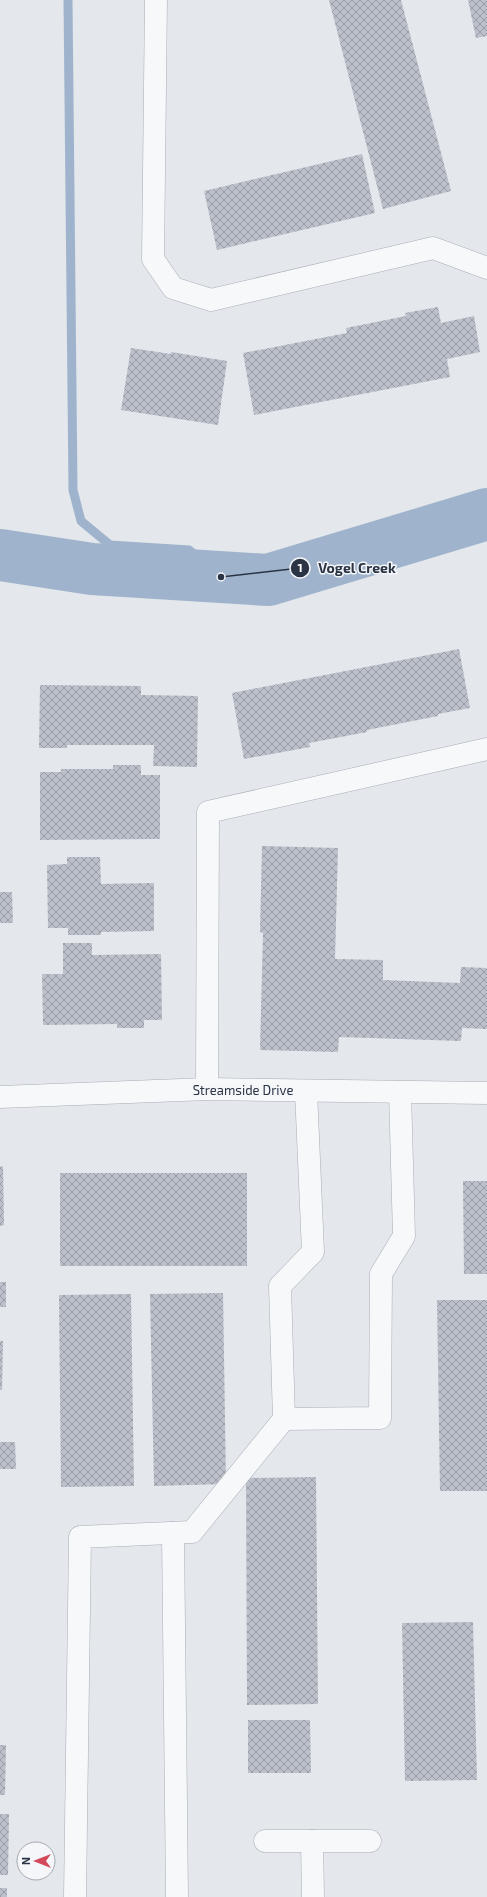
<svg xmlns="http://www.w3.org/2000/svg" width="487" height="1897" viewBox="0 0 487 1897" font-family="'Exo 2',sans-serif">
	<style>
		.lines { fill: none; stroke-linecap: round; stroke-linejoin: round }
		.stream { stroke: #9fb4cc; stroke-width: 9 }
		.river { stroke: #9fb4cc; stroke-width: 52 }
		.building { fill: url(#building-cross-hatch) }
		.minor-casing { stroke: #a9aeb7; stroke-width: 23 }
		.minor { stroke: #f7f8fa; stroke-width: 22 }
		.labels { text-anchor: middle; stroke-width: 3; stroke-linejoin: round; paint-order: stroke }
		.street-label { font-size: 13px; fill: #2b3445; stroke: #f4f6f9 }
		.leader { fill: none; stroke: #2b3445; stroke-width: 1.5 }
		.callout-dot { fill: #2b3445; stroke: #f4f6f9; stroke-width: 1.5 }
		.mark-label { font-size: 12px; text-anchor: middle; font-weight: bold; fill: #fff }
		.callout-label { font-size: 14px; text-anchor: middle; font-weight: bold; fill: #2b3445; stroke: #f4f6f9; stroke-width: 3; stroke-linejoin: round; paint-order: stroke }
	</style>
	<defs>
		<pattern id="building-cross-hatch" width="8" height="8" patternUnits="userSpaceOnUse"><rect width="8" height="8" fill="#bbc0ca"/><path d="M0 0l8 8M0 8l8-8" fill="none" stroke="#989da6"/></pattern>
	</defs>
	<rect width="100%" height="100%" fill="#e4e7ec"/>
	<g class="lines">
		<path class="stream" d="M68 0 73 490 81 521 110 545 189 550 221 577"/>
		<path class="river" d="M0 555 92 569 268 580 487 514"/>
	</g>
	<g class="building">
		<path d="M329 0H401L451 191 383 209Z"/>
		<path d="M468 0H487V36L476 38Z"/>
		<path d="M362 154 375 213 217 250 204 191Z"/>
		<path d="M438 307 441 323 474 316 480 352 447 359 450 377 254 415 243 353 347 333 346 328 406 316 405 313Z"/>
		<path d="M131 348 171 354V352L227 361 218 425 121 410Z"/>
		<path d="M459 649 470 708 438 714V716L367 730V732L309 743 310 747 244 759 232 693Z"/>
		<path d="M40 685 141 686V695L198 696 197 767 153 766 154 745H67V748H39Z"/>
		<path d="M113 765H141V775H160V839L40 840V772H61V769H113Z"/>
		<path d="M262 846 338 848 335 959 383 960V980L460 983 461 967 487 968V1029L462 1028 461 1041 339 1037 338 1052 260 1050 263 933 260 932Z"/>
		<path d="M67 857H100L101 884 154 883V931L101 932V935H68V928H48L47 865 67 864Z"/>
		<path d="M0 892H12L13 923H0Z"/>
		<path d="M63 943H92V955L161 954 162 1020H144V1028H117V1024L43 1025 42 974H63Z"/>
		<path d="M3 1166 4 1225 0 1226V1167Z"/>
		<rect x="60" y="1173" width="187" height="93"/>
		<path d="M463 1181H487V1274H464Z"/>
		<rect x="0" y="1282" width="6" height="25"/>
		<path d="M223 1293 226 1484 154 1486 150 1294Z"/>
		<path d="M131 1294 134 1486 61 1487 59 1295Z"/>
		<path d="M437 1300H487V1491H440Z"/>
		<path d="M0 1341H3L2 1390H0Z"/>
		<path d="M0 1442H15L16 1469H0Z"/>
		<path d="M316 1477 318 1704 247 1705 246 1478Z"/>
		<path d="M473 1622 477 1780 405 1781 402 1623Z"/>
		<path d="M248 1720H310L311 1773H248Z"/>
		<path d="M0 1745H6L5 1795H0Z"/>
		<path d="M0 1814H9L8 1875H0Z"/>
		<rect x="0" y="1888" width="7" height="9"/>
	</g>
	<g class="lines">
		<defs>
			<g id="minor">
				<path d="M156 0 153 259 173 288 211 300 433 248 487 268"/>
				<path d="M207 1089 208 812 487 749"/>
				<path d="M0 1097 207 1089 487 1093"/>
				<path d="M284 1419 380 1418 381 1274 404 1236 400 1092"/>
				<path d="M173 1533 177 1897"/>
				<path d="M265 1841H312"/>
				<path d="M75 1897 80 1537 192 1532 284 1419 280 1286 313 1252 306 1091"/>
				<path d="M313 1897 312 1841H370"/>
			</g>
		</defs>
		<use href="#minor" class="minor-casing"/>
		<use href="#minor" class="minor"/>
	</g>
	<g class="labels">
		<g class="street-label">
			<text x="243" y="1095">Streamside Drive</text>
		</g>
	</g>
	<path class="leader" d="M221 577L300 568"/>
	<g class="callout-dot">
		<circle cx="221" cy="577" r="4"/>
		<circle cx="300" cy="568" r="10"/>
	</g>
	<g class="mark-label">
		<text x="300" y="572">1</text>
	</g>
	<g class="callout-label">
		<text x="357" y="573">Vogel Creek</text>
	</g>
	<g transform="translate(36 1861) rotate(270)"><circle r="19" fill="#f4f6f9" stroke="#a4a8b1"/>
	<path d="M0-3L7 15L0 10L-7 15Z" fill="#d1495b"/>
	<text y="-6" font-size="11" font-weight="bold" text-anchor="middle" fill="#2b3445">N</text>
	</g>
</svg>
